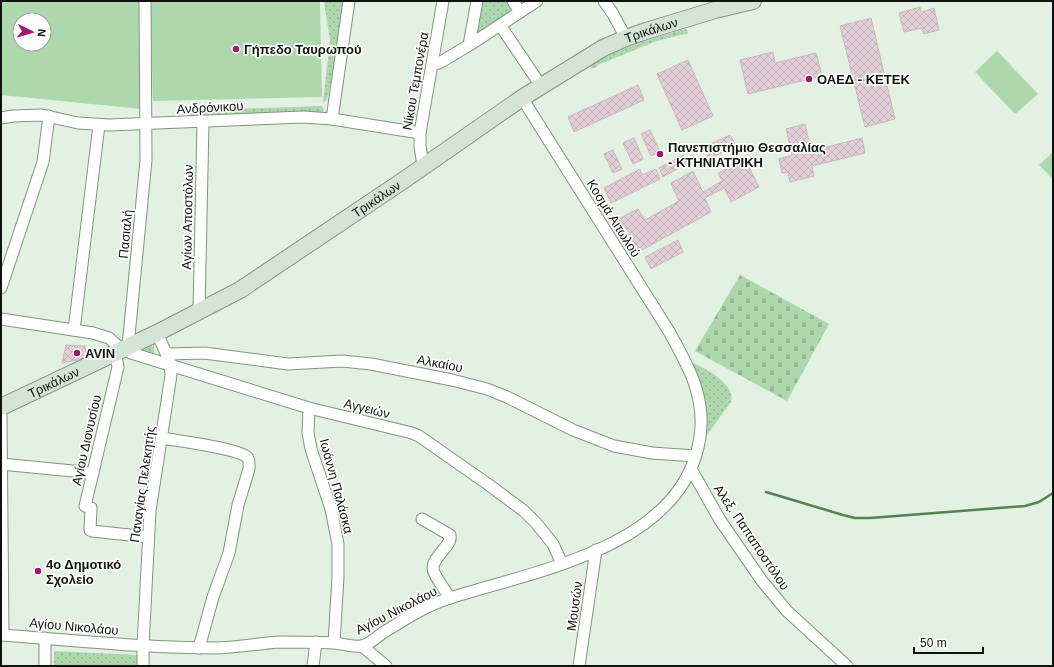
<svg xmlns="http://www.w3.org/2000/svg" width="1054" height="667" viewBox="0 0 1054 667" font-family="Helvetica,sans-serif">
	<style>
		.cemetery { fill: url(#cemetery-stones) }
		.park { fill: url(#park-dots) }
		.garden { fill: #add7ac; fill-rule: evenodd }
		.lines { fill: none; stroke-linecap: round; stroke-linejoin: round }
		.stream { stroke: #548253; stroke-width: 2.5 }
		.building { fill: url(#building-cross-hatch); stroke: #cbb7bf }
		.street-casing { stroke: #859284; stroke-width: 13 }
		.secondary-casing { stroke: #859284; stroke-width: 18 }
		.street { stroke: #fff; stroke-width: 11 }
		.secondary { stroke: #d5e5d5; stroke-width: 16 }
		.poi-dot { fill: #9e196a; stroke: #fff; stroke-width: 1.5 }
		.labels { text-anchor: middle; stroke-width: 3.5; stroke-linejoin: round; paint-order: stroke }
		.street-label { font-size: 13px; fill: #0e130e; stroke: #fff }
		.poi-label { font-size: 13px; font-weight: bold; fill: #0e130e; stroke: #fff; text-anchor: start }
	</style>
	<defs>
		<pattern id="cemetery-stones" width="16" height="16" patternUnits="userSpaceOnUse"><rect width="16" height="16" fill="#add7ac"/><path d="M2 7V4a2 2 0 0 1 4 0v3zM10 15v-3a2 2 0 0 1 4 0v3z" fill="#94b893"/></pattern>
		<pattern id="park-dots" width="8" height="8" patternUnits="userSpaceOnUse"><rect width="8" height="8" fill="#add7ac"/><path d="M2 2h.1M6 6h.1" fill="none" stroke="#94b893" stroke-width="1.8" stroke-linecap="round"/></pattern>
		<pattern id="building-cross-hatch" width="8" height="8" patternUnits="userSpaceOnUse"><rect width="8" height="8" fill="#e3cfd7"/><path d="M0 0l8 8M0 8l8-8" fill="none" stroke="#c2b1b7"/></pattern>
	</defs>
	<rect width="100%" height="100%" fill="#e3f1e2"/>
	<path class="cemetery" d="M740 275 829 324 787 401 695 351Z"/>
	<g class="park">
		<path d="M324 1H343L335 62 328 96 326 101 323 102 330 41Z"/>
		<path d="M478 1H510L518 13 470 44Z"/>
		<path d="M685 29 687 30 688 33 686 35 684 34 654 42 598 65 595 68H592L590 64C620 49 652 38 685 29Z"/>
		<path d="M322 106 324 110 323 112 190 118V115L193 111 198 110Z"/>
		<path d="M154 345V354L152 356 139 351Z"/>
		<path d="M690 362C704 367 736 384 731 402L706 436Z"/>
		<path d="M54 651 138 655V666H54Z"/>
	</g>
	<g class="garden">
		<path d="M1 1H140L142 109 1 95ZM20 20H44V44H20Z"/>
		<path d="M150 1H320L322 97 153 101Z"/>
		<path d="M997 51 1038 94 1015 114 975 72Z"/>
		<path d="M1053 152V179L1039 165Z"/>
	</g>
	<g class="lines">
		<path class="stream" d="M766 492 843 515 855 518H870L1025 506 1039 502 1053 493"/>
	</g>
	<g class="building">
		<path d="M920 7 921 12 934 8 939 30 924 34 922 28 904 32 899 13Z"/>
		<path d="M871 18 895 119 865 127 840 26Z"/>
		<path d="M773 52 775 63 816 53 822 76 748 94 740 60Z"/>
		<path d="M688 60 713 116 682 130 657 74Z"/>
		<path d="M638 85 644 100 574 132 568 117Z"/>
		<path d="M805 124 811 151 862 138 865 153 812 166 814 176 790 182 788 172 782 173 779 159 792 155 786 129Z"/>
		<path d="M650 130 660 152 651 156 641 134Z"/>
		<path d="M730 135 736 146 709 159 704 147Z"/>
		<path d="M634 138 643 159 633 164 623 143Z"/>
		<path d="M613 150 622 169 613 173 604 154Z"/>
		<path d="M683 155 688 163 663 177 659 168Z"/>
		<path d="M745 159 759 187 731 202 724 188 705 198 711 212 633 255 616 220 638 209 645 220 679 201 671 183 693 171 703 192 722 181 718 173Z"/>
		<path d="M640 169 642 175 656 169 660 179 611 203 604 188Z"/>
		<path d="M678 240 683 252 651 269 645 257Z"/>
		<path d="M66 345 85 346 87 358 62 363Z"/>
	</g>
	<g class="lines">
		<defs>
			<g id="street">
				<path d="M513 1 520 12"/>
				<path d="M604 1 613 14 626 38"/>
				<path d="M500 25 541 86"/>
				<path d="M469 45 477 1"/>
				<path d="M432 65 441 62 471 44 537 1"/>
				<path d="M1 118 13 116 42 115 78 123 109 125 303 117 332 119 420 133"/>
				<path d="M332 119 349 1"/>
				<path d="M423 166 420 146V133L443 1"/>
				<path d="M1 288 43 162 49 116"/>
				<path d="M199 312 203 122"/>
				<path d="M1 319 93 333 109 338 121 349 131 353 309 408 412 433 419 436 489 485 524 511 536 523 553 544 562 564"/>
				<path d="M74 330 99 125"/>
				<path d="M128 346 146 160 145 1"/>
				<path d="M115 352 118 367 85 506 91 508 90 530 92 531 148 537"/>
				<path d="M167 354 204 353 288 364 342 361 371 364 452 380 487 389 507 397 573 430 614 446 652 453 695 456"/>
				<path d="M309 408 308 433 311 449 331 509 338 544V577L334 643"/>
				<path d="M1 415 3 635"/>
				<path d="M162 438C178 441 236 448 247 457 250 460 249 465 249 469L238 505 229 553 213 597 199 648"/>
				<path d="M1 464 93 473"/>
				<path d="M691 469 720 520 762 581 787 611 847 666"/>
				<path d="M422 519 450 535C453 545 433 556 433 568 433 575 446 591 450 598"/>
				<path d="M1 635C72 640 143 648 215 648 237 648 259 643 281 642 299 642 317 642 335 643 343 644 353 647 361 646 369 645 378 636 384 632 404 620 425 606 447 599 529 572 667 551 696 455 703 431 703 410 695 385 689 367 679 350 670 333L522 98"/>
				<path d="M45 638V666"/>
				<path d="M362 646 386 666"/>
				<path d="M143 666V646L150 511 171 375 170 362 157 333"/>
				<path d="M313 666 316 642"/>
				<path d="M579 666 596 550"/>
			</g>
			<g id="secondary">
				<path id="s1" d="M1 407 157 333 240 290 404 180 522 98 603 48 626 38 646 31 715 10 753 1"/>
			</g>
		</defs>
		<use href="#street" class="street-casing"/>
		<use href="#secondary" class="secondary-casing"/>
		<use href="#street" class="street"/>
		<use href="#secondary" class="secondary"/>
	</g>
	<g class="poi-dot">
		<circle cx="236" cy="49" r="4"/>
		<circle cx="809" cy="79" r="4"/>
		<circle cx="660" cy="154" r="4"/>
		<circle cx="77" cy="353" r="4"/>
		<circle cx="38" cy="571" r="4"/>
	</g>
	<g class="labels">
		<g class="street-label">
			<text dy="5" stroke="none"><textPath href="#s1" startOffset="754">Τρικάλων</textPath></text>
			<text transform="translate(415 81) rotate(-80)" y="5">Νίκου Τεμπονέρα</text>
			<text transform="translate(210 107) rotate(-3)" y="5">Ανδρόνικου</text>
			<text dy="5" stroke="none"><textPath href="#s1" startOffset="430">Τρικάλων</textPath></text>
			<text transform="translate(187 217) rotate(-89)" y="5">Αγίων Αποστόλων</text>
			<text transform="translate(614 218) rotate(58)" y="5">Κοσμά Αιτωλού</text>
			<text transform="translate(125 234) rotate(-84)" y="5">Πασιαλή</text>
			<text transform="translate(440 363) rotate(11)" y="5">Αλκαίου</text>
			<text dy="5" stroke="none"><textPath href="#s1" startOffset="58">Τρικάλων</textPath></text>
			<text transform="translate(367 408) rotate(14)" y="5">Αγγειών</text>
			<text transform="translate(86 440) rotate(-77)" y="5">Αγίου Διονυσίου</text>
			<text transform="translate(142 484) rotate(-82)" y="5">Παναγίας Πελεκητής</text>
			<text transform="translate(337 486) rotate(75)" y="5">Ιωάννη Παλάσκα</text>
			<text transform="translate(752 537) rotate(56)" y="5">Αλεξ. Παπαποστόλου</text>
			<text transform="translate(574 606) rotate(-82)" y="5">Μουσών</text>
			<text transform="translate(396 610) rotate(-27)" y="5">Αγίου Νικολάου</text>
			<text transform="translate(74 626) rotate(5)" y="5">Αγίου Νικολάου</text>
		</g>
		<g class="poi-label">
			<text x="244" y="54">Γήπεδο Ταυρωπού</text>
			<text x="817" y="84">ΟΑΕΔ - ΚΕΤΕΚ</text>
			<text x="668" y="152">Πανεπιστήμιο Θεσσαλίας<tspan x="668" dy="15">- ΚΤΗΝΙΑΤΡΙΚΗ</tspan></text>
			<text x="85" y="358">AVIN</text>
			<text x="46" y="569">4ο Δημοτικό<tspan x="46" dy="15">Σχολείο</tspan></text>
		</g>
	</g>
	<rect width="1054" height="667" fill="none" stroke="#0e130e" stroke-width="4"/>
	<g transform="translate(32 32) rotate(95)"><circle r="19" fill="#ffffff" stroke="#9fa19f"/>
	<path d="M0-3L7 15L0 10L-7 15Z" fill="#9e196a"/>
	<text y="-6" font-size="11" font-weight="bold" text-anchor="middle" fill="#0e130e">N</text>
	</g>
	<path d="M914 647v6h69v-6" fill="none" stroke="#0e130e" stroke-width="2"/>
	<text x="920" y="647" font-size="12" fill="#0e130e" stroke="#ffffff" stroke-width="3" paint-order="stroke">50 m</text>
</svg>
